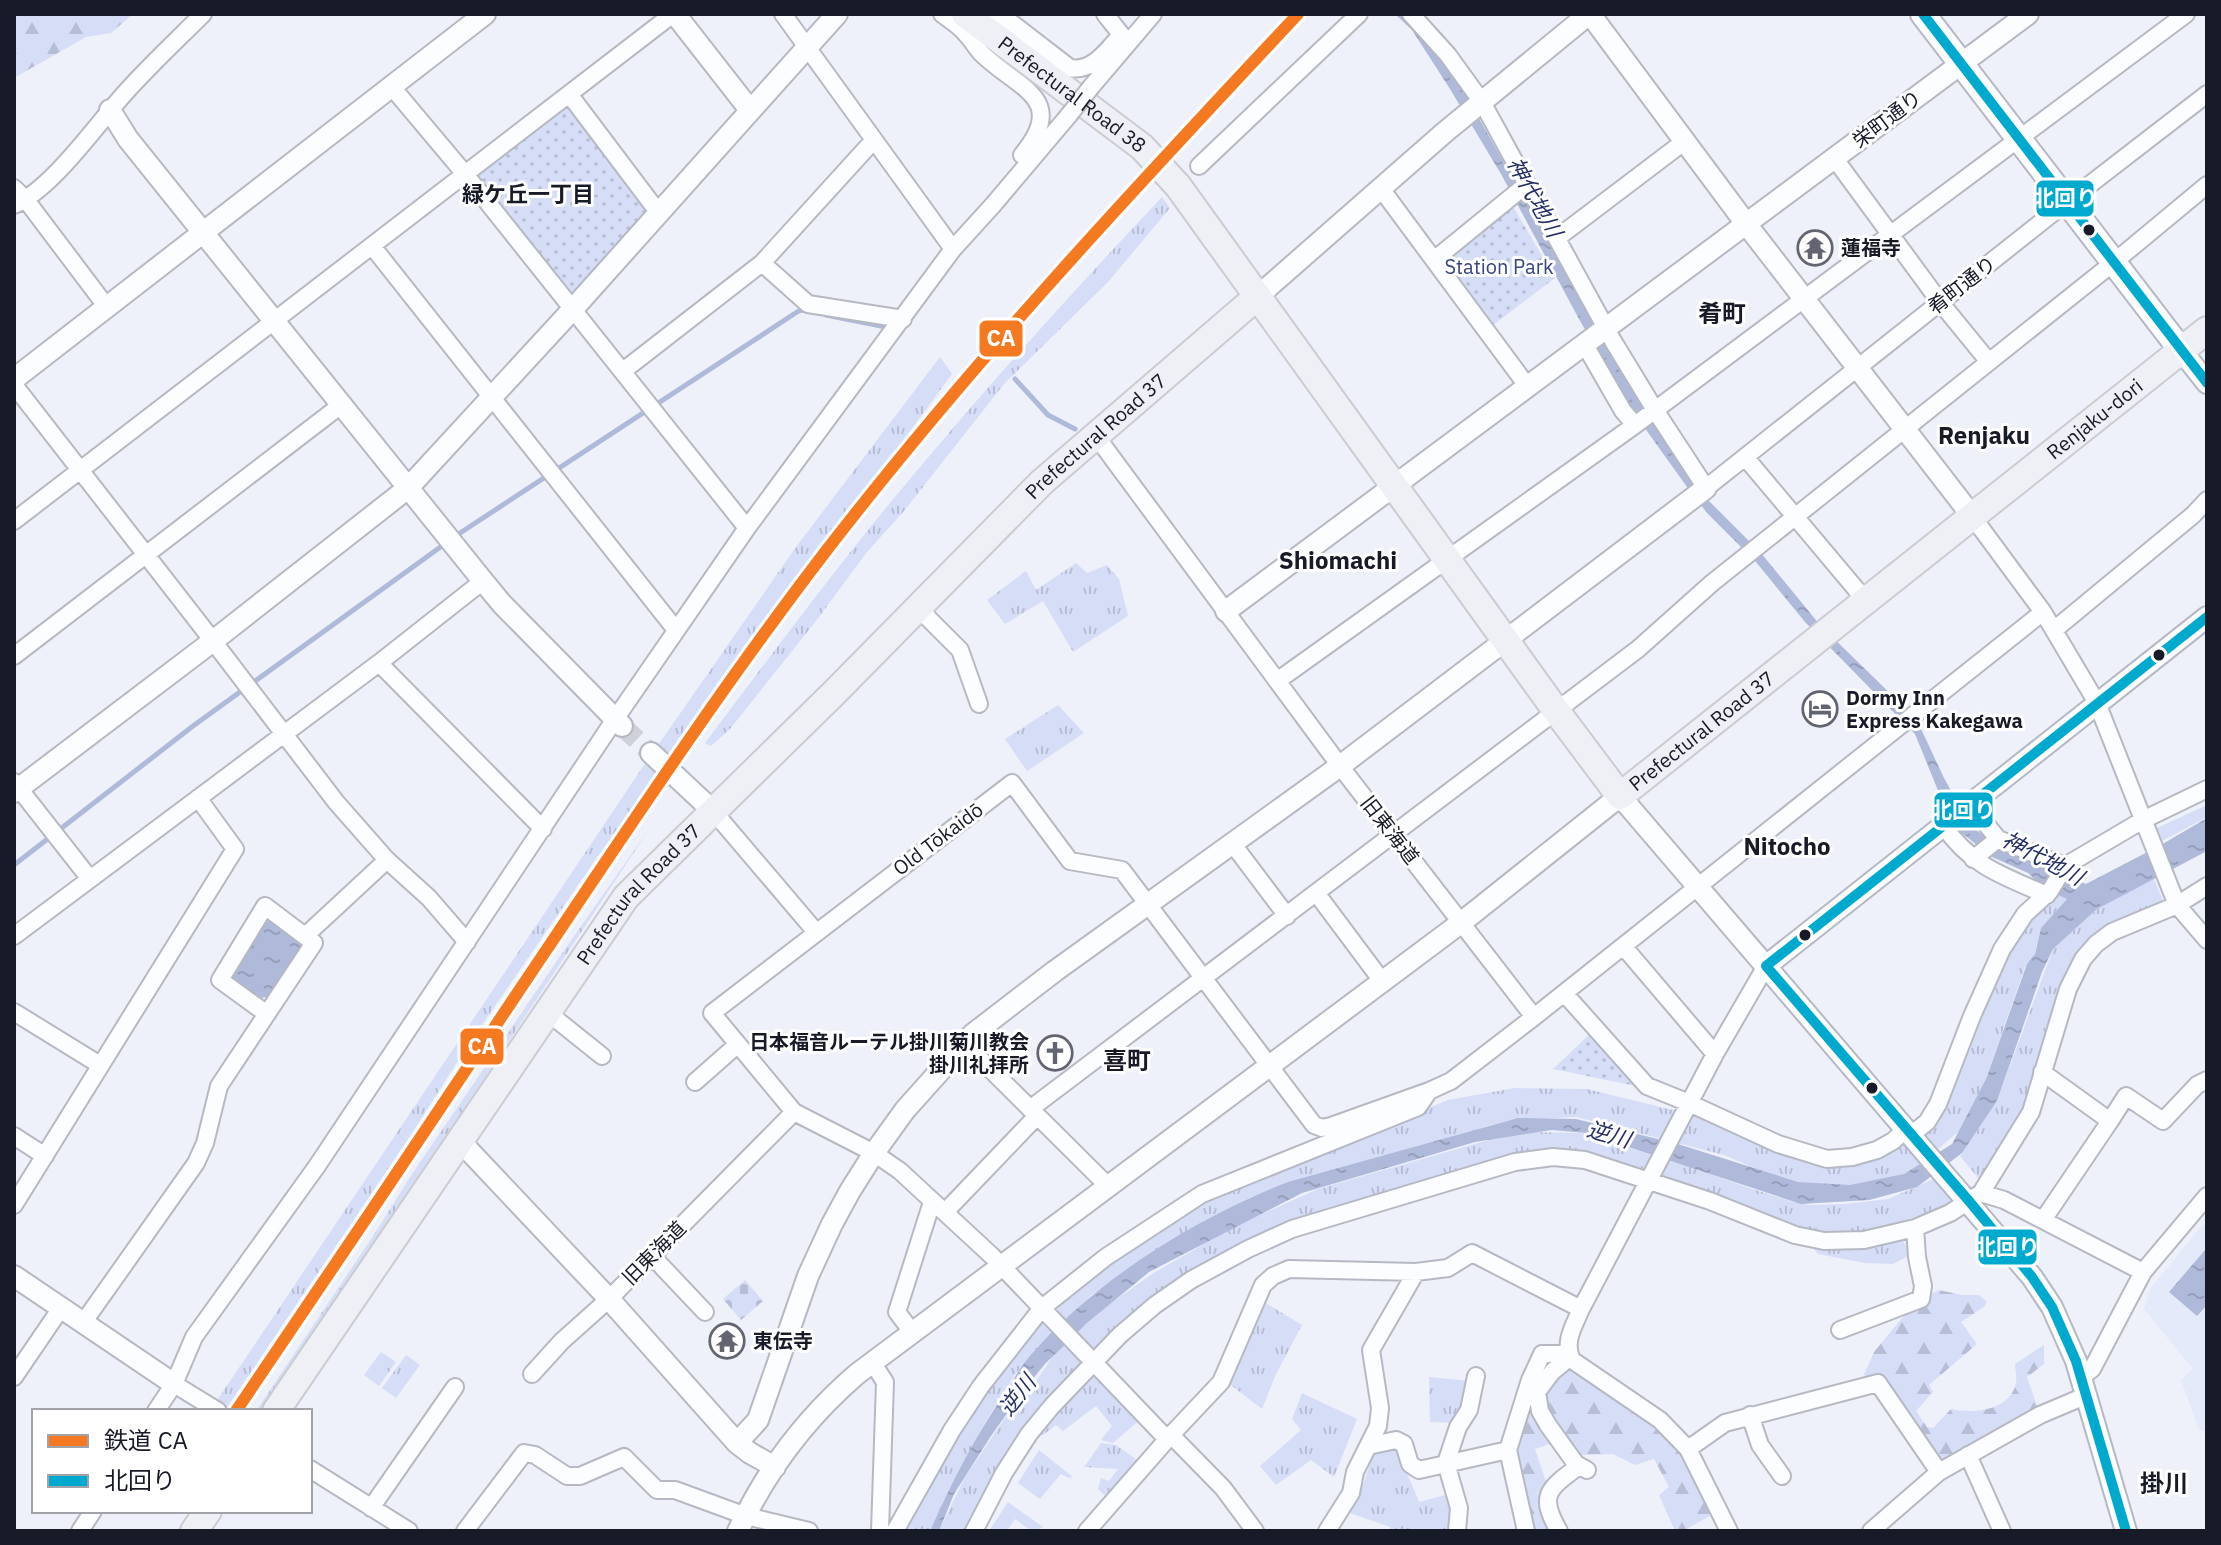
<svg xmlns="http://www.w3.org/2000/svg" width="2221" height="1545" font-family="'IBM Plex Sans','Noto Sans JP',sans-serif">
	<defs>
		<pattern id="grass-tufts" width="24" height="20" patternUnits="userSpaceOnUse" patternTransform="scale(2)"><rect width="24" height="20" fill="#d6ddf7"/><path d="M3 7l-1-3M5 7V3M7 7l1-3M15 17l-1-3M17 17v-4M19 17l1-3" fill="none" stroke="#b7bdd4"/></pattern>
		<pattern id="forest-firs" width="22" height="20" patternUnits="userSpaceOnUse" patternTransform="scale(2)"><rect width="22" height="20" fill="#d6ddf7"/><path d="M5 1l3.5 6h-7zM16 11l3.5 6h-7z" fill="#b7bdd4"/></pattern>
		<pattern id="cemetery-stones" width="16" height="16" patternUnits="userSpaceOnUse" patternTransform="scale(2)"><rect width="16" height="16" fill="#d6ddf7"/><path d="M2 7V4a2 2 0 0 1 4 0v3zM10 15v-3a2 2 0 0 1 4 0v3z" fill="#b7bdd4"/></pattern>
		<pattern id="park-dots" width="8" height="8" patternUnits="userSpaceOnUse" patternTransform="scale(2)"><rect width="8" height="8" fill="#d6ddf7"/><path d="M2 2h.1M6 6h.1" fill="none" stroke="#b7bdd4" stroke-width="1.8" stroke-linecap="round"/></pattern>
		<pattern id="water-ripples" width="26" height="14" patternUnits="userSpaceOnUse" patternTransform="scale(2)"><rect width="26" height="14" fill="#afb9da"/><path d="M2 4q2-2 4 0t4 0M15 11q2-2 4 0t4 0" fill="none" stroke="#969ebb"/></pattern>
	</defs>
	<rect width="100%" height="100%" fill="#eef1f9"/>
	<path fill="#e5eafb" d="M 2203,1224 L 2207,1227 L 2207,1431 L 2199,1430 L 2181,1380 L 2193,1369 L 2144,1309 L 2150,1289 Z"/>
	<path fill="url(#grass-tufts)" d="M 1162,197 L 1170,208 L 1108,282 L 1004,384 L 904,511 L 867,552 L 816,621 L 730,729 L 711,746 L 705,743 C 760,670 815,596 872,525 C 964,412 1062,303 1162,197 Z
		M 940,357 L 952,374 L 596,859 L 466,1048 L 411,1135 L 226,1409 L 216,1402 L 640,771 L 796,547 Z
		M 1076,563 L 1087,573 L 1107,565 L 1119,579 L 1128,616 L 1073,652 L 1043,601 L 1005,624 L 987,600 L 1026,571 L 1036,590 Z
		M 1058,705 L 1084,733 L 1027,771 L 1005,739 Z
		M 2207,805 L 2207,817 L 2162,841 L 2157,828 Z
		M 650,828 L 264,1411 L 256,1411 L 373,1236 L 412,1174 L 565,949 Z
		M 2153,877 L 2165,905 L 2095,941 L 2021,1117 L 1979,1179 L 1960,1156 L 1997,1101 L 2053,949 L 2097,909 Z
		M 2056,893 L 2068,898 L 2041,928 L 2034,956 L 2025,967 L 1984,1084 L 1959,1131 L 1922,1163 L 1904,1174 L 1863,1185 L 1812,1186 L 1768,1174 L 1724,1155 L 1576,1117 L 1511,1120 L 1491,1125 L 1251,1197 L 1167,1243 L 1090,1296 L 1015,1374 L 983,1426 L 930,1531 L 900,1531 L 938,1453 L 1053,1305 L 1136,1241 L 1199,1202 L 1448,1100 L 1515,1088 L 1587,1089 L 1673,1110 L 1716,1123 L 1765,1148 L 1791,1158 L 1814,1165 L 1838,1166 L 1862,1162 L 1905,1143 L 1929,1129 L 1997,970 L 2031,916 Z
		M 1531,1132 L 1582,1133 L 1652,1155 L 1642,1172 L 1580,1153 L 1363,1202 L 1140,1307 L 1055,1389 L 1014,1444 L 978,1505 L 967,1531 L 939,1531 L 964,1479 L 1013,1406 L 1036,1381 L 1060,1346 L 1107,1306 L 1152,1274 L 1216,1237 L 1237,1223 L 1260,1215 L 1318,1189 L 1492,1139 Z
		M 1668,1159 L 1749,1188 L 1790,1201 L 1809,1205 L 1846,1204 L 1888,1199 L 1934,1179 L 1955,1203 C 1905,1220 1859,1240 1805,1231 L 1659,1177 Z
		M 1901,1238 L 1912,1254 L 1893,1264 L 1865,1263 L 1818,1254 L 1813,1248 L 1837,1247 Z
		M 1264,1302 L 1302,1325 L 1276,1374 L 1262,1409 L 1227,1382 Z
		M 381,1352 L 396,1362 L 379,1386 L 364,1375 Z
		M 406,1355 L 420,1365 L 396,1398 L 382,1388 Z
		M 1094,1369 L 1142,1418 L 1113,1443 L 1101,1440 L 1112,1426 L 1096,1406 L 1063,1431 L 1056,1425 L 1042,1436 L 1038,1430 Z
		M 1429,1377 L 1471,1381 L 1466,1408 L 1455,1423 L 1430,1422 Z
		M 1302,1393 L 1357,1419 L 1334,1477 L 1311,1460 L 1276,1485 L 1260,1466 L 1301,1430 L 1292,1419 Z
		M 1101,1443 L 1116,1445 L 1141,1463 L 1109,1500 L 1098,1489 L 1101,1478 L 1109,1481 L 1118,1469 L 1084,1467 Z
		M 1396,1446 L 1419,1502 L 1449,1494 L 1454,1531 L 1390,1531 L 1390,1527 L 1350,1513 L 1364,1482 L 1374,1453 Z
		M 1039,1450 L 1073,1477 L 1069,1478 L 1061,1474 L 1040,1499 L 1018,1483 Z
		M 1008,1502 L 1043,1527 C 1033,1535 1024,1525 1015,1519 L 1007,1531 L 989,1531 Z"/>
	<path fill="url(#forest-firs)" d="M 14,14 L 133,14 L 111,33 L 86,37 L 14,78 Z
		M 1939,1290 L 1962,1295 L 1979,1295 L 1987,1302 L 1985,1306 L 1961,1322 L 1977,1344 L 1929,1385 L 1933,1392 L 1916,1411 L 1927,1427 L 1933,1428 L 1951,1409 C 1973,1414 2010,1411 2016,1383 C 2017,1378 2015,1369 2015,1364 L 2044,1345 L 2044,1364 L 2027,1377 L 2040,1415 L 1939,1472 L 1879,1381 L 1864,1375 L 1874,1352 L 1915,1302 Z
		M 1559,1361 L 1574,1366 L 1631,1407 L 1685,1456 L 1713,1514 L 1683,1531 L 1675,1531 L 1659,1495 L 1669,1487 L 1654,1459 L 1635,1465 L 1613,1454 L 1581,1455 L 1576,1464 L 1555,1442 L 1535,1449 L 1547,1485 L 1547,1510 L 1567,1531 L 1526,1531 L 1511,1451 L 1543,1366 Z"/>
	<path fill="url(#cemetery-stones)" d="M 745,1280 L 763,1301 L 741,1320 L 723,1299 Z"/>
	<path fill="url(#park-dots)" d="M 564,106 L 573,110 L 646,205 L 646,213 L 575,292 L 567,291 L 479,177 L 480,171 Z
		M 1511,203 L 1555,278 L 1492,326 L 1446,265 L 1446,258 Z
		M 1591,1033 L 1636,1086 L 1553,1069 Z"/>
	<path fill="url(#water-ripples)" d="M 1395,14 L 1407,14 L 1420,28 L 1459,83 L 1631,388 L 1708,500 L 1761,553 L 1820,625 L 1902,705 L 1922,731 L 1944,778 L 1970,825 L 1998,847 L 2086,884 L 2161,845 L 2207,818 L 2207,851 L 2097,909 L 2053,949 L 2042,972 L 1997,1101 L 1962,1153 L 1917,1187 L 1869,1200 L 1801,1204 L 1586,1133 L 1552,1130 L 1475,1142 L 1302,1193 L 1149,1272 L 1087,1323 L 1045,1364 L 1023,1391 L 991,1436 L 954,1494 L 939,1531 L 930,1531 C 952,1482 974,1438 1005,1393 C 1012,1381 1020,1368 1029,1357 C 1095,1280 1194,1219 1288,1182 L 1518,1118 L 1576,1119 L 1678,1144 L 1798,1182 L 1850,1185 L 1904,1174 L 1952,1144 L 1986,1079 L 2027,964 L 2035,954 L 2041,928 L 2067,899 L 2044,888 L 2028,873 L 1990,856 L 1961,832 L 1937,788 L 1915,734 L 1805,622 L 1756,562 L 1707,513 L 1687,487 L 1629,406 L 1579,319 L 1501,174 L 1450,89 L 1412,30 Z
		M 271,920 L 301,939 L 301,948 L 268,997 L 260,998 L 236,983 L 231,976 L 263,923 Z
		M 2205,1250 L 2207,1251 L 2207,1305 L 2197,1316 L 2169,1292 Z"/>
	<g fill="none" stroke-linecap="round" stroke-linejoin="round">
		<path stroke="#afb9da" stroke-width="5" d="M 826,315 L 891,328
			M 1015,379 L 1048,415 L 1075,429
			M 454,537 L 797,312 L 801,310 L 808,311
			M 14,865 L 193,726 L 446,543"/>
		<path stroke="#ced1da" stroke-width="20" stroke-dasharray="20 10" stroke-linecap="butt" d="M 622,726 L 651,753"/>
		<defs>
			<path id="minor" d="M 783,14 L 953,249
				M 942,14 C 950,20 960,26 966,34 C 972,40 976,48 982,54 C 1018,89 1069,98 1022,155
				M 995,14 L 1005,18 L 1070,68 C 1093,72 1107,50 1121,35
				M 1105,14 L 1127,42
				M 1411,14 L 1448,55 L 1482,102 L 1613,341 L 1655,410 L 1706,488 L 2049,216 L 2207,94
				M 391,86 L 465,174 L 747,528
				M 1091,87 L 1153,14
				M 569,94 L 658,212
				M 1835,159 L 1940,302 L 1989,362
				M 1199,166 L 1359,14
				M 14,188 L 26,200 L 106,306
				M 1382,190 L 1528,387
				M 14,205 C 52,189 97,124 125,93 C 150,65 177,40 203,14
				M 1557,238 L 1685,141
				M 372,246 L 676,630
				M 1434,260 L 1526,185
				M 762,263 L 808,304 L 903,319
				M 1585,345 L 1623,411 L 1635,425
				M 623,371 L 762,263 L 873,141
				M 14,385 L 213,641 L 336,802 L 387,860 L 429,898 L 467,942
				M 1096,436 L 1340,766 L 1534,1017
				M 1745,457 L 1866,601
				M 1972,516 L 2043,612 L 2097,703 L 2177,905 L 2207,940
				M 14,521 L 673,14
				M 918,608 L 960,650 L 979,704
				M 2054,630 L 2193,515 L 2207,500
				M 14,656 L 341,405
				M 379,663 L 543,829
				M 1277,681 L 1635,425 L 2186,14
				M 14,782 L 90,879
				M 1970,804 L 1998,839 L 2065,866 L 2143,820 L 2207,789
				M 714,812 L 816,932
				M 1943,825 C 1971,866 2003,876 2047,895
				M 1232,843 L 1287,916
				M 1973,859 L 1998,839
				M 1317,894 L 1382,981
				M 14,936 L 379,663 L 483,581
				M 305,936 L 387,860
				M 1623,946 L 1715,1054
				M 1564,993 L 1647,1086 L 1689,1103 L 1778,1144 L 1827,1159 L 1852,1157 L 1877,1150 L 1893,1141 L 1906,1129
				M 14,1012 L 100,1065
				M 547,1012 L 602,1056
				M 964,1043 L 1108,1186
				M 2042,1072 L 2110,1121 L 2126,1096 L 2163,1121 L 2197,1085 L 2207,1080
				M 695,1082 L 738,1044
				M 1030,1109 L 1638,649 L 1712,583 L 2113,263 L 2207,185
				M 1911,1135 L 1927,1122 L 1938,1104 L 1972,1016 L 2002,949 L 2025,914 L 2050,891 L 2065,866
				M 14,1136 L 45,1156
				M 1981,1193 L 2031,1112 L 2068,989 L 2083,959 L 2096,944 L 2112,932 L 2177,905 L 2207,886
				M 14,1205 L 235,849 L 198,798
				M 945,1212 L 1037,1116
				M 2043,1220 L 2110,1121
				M 652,1256 L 705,1312
				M 83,1323 L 196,1163 L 205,1143 L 219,1086 L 314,943 L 265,906 L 220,980 L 267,1014
				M 1840,1330 L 1921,1299 L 1923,1286 L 1917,1257 L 1915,1228
				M 912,1332 L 897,1312 L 932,1202
				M 1570,1357 L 1552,1372 L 1537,1392 L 1540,1411 L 1548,1425 L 1576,1464 L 1587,1470
				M 872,1362 L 885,1382 L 880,1531
				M 532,1374 L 562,1341 L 609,1299 L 794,1112
				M 14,1377 L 61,1308
				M 2080,1378 L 2092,1369 L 2143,1272 L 2207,1196
				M 174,1384 L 218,1411
				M 156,1411 L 174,1384 L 194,1337 L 317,1166 L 609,728 L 747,528 L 953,249 L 993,205 L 1069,115
				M 1750,1415 L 1760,1445 L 1782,1476
				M 1171,1435 L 1223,1488 L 1255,1531
				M 1167,1439 L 992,1256 L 900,1171 L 874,1153 L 794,1112 L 712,1013 L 1012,783 L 1070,861 L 1122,870 L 1314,1125 L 1322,1128 L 1331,1126 L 1429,1091 L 1451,1081 L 1534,1017 L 2043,612
				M 1368,1446 L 1396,1440 L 1404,1444 L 1410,1464 L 1419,1470 L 1508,1450
				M 1688,1449 L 1725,1423 L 1878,1383 L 1939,1472
				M 1968,1455 L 2002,1531
				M 310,1469 L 409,1531
				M 371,1508 L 455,1387
				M 80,1531 L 93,1511
				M 465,1531 L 524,1453 L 535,1455 L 567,1476 L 580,1476 L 624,1457 L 657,1490 L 675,1490 L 746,1516 L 809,1531
				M 895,1531 L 952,1430 L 981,1386 L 1042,1308 L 1106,1257 L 1202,1194 L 1418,1107 L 1429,1091
				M 974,1531 L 1004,1473 L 1029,1434 L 1052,1406 L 1120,1335 L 1155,1305 L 1191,1280 L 1248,1249 L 1292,1229 L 1515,1162 L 1553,1157 L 1585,1160 L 1710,1201 L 1795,1235 L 1824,1241 L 1864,1240 L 1915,1228 L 1950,1213 L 1981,1193 L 2004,1200 L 2143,1272
				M 1087,1531 L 1171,1435 L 1221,1382 L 1263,1285 L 1273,1276 L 1289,1269 L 1416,1272 L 1448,1268 L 1472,1253 L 1581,1309
				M 1327,1531 L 1351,1493 L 1355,1472 L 1378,1426 L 1380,1408 L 1371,1350 L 1416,1272
				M 1457,1531 L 1459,1508 L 1446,1463 L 1458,1427 L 1469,1410 L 1476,1376
				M 1526,1531 L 1508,1450 L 1530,1380 L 1542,1354 L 1569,1354
				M 1559,1531 C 1538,1495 1548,1489 1579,1466
				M 1729,1531 L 1688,1449 L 1660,1420 L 1572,1360 C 1563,1342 1574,1326 1581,1309 L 1715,1054 L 1766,966
				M 1871,1531 L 1939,1472 L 2040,1415 L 2085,1396"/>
			<path id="tertiary" d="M 675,14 L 750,110
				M 1590,14 L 1747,225 L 1972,516
				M 110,110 L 128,139 L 483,581 L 502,604 L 622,726
				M 1258,296 L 1445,132 L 1589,14
				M 2181,350 L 2207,383
				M 14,379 L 485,14
				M 1226,611 L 2028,14
				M 651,753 L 714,812
				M 14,792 L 213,641 L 408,488 L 573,309 L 837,14
				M 1766,966 L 2207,617
				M 459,1140 L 609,1299 L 737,1443 L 750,1453 L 775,1467
				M 14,1276 L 174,1384
				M 737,1443 L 758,1420 L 808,1276 L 832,1224 L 850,1191 L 874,1153 L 905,1110 L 973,1034 L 1055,971 L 1340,766 L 1706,488
				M 738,1531 C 766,1471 807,1417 857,1374 L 1462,922 L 1620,796 L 2032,1277 L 2052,1307 L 2076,1361 L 2126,1531"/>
			<path id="secondary" d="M 1923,14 L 2181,350"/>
			<g id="primary">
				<path id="s1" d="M 965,14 L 1142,147 L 1178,186 L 1557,712 L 1620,796 L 2207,330"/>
				<path id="s2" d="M 276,1411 L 626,897 L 834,693 L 1042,482 L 1258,296"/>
				<path d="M 194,1531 L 208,1511"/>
			</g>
		</defs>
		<use href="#minor" stroke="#b6b9c3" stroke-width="20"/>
		<use href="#tertiary" stroke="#b6b9c3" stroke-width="24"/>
		<use href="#secondary" stroke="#b6b9c3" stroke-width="28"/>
		<use href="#primary" stroke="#caccd1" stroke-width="30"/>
		<use href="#minor" stroke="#fcfdfe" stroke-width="16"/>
		<use href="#tertiary" stroke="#fcfdfe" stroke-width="20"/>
		<use href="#secondary" stroke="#fcfdfe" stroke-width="24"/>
		<use href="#primary" stroke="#eff0f6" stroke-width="26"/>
		<defs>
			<path id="minor-bridge" d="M 1069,115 L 1091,87"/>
		</defs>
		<use href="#minor-bridge" stroke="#b6b9c3" stroke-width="20" stroke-linecap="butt"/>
		<use href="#minor-bridge" stroke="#fcfdfe" stroke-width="16"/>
		<defs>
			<path id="bus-1" d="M 1923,14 L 2207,383
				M 2126,1531 L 2076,1361 L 2052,1307 L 2032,1277 L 1969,1201 L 1766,966 L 2207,617"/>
		</defs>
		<use href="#bus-1" stroke="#fff" stroke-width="16"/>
		<use href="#bus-1" stroke="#00a9ce" stroke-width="10"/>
		<defs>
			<path id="rail-1" d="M 236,1411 C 340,1257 444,1104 547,949 C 637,815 727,680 826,551 C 972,362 1135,188 1298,14"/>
		</defs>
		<use href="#rail-1" stroke="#fff" stroke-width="18"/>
		<use href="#rail-1" stroke="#f47921" stroke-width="12"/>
	</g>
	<defs>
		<symbol id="temple-ring" viewBox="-11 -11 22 22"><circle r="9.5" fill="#fff" stroke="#626570" stroke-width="1.5"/><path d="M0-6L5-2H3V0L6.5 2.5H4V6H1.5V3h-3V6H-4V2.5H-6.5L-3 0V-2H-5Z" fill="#626570"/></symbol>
		<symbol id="hotel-ring" viewBox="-11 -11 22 22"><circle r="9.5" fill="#fff" stroke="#626570" stroke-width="1.5"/><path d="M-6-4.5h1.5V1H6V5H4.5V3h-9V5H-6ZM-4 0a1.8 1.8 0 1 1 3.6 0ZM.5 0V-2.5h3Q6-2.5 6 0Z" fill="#626570"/></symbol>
		<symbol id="church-ring" viewBox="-11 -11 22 22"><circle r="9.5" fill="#fff" stroke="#626570" stroke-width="1.5"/><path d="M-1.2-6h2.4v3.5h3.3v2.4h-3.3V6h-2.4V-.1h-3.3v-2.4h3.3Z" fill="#626570"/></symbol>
	</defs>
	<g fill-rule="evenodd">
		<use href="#temple-ring" x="1795" y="228" width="40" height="40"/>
		<use href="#hotel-ring" x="1800" y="689" width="40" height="40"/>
		<use href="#church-ring" x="1035" y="1033" width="40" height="40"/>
		<use href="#temple-ring" x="707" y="1321" width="40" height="40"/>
	</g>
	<g fill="#171a27" stroke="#fff" stroke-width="3">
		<circle cx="2089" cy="230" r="7"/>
		<circle cx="2159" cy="655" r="7"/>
		<circle cx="1805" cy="935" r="7"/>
		<circle cx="1872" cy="1088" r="7"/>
	</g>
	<g text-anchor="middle" stroke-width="6" stroke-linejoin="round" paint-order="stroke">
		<g font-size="20" fill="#171a27" stroke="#fff">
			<text dy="7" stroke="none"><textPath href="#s1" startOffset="134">Prefectural Road 38</textPath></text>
			<text transform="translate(1887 119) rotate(-37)" y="7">栄町通り</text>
			<text transform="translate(1962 285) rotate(-38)" y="7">肴町通り</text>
			<text dy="7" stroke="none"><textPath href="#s1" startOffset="1634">Renjaku-dori</textPath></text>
			<text dy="7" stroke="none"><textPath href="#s2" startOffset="1280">Prefectural Road 37</textPath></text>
			<text dy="7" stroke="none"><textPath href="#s1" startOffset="1132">Prefectural Road 37</textPath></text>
			<text transform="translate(1390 830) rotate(52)" y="7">旧東海道</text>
			<text transform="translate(938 839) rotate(-37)" y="7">Old Tōkaidō</text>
			<text dy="7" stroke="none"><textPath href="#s2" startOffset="632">Prefectural Road 37</textPath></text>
			<text transform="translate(654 1253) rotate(-45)" y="7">旧東海道</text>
		</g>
		<g font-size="20" font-weight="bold" fill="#171a27" stroke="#fff" text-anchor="start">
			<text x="1841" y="255">蓮福寺</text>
			<text x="1846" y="705">Dormy Inn<tspan x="1846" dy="23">Express Kakegawa</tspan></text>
			<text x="1029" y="1049" text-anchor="end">日本福音ルーテル掛川菊川教会<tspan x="1029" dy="23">掛川礼拝所</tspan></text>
			<text x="753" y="1348">東伝寺</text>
		</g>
		<g font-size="20" fill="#39457f" stroke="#fff">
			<text x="1499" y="274">Station Park</text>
		</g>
		<g font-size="22" font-weight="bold" fill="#171a27" stroke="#fff">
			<text x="528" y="202">緑ケ丘一丁目</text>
		</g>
		<g font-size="22" font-style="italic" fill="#252f66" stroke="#fff">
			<text transform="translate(1535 197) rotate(61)" y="8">神代地川</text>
			<text transform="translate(2043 858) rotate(28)" y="8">神代地川</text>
			<text transform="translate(1609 1134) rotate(16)" y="8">逆川</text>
			<text transform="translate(1017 1395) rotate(-52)" y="8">逆川</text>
		</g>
		<g font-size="24" font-weight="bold" fill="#171a27" stroke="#fff">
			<text x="1722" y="322">肴町</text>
			<text x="1984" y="444">Renjaku</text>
			<text x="1338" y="569">Shiomachi</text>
			<text x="1787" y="855">Nitocho</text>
			<text x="1127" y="1069">喜町</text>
			<text x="2164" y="1492">掛川</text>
		</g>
	</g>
	<g stroke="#fff" stroke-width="3">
		<rect x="2035" y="179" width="60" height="39" rx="8" fill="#00a9ce"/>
		<rect x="978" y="319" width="46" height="39" rx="8" fill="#f47921"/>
		<rect x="1933" y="791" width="61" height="38" rx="8" fill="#00a9ce"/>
		<rect x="459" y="1027" width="46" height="39" rx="8" fill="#f47921"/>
		<rect x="1977" y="1228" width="61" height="38" rx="8" fill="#00a9ce"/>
	</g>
	<g font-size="22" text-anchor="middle" font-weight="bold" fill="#fff">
		<text x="2065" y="206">北回り</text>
		<text x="1001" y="346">CA</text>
		<text x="1963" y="818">北回り</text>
		<text x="482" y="1054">CA</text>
		<text x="2007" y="1255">北回り</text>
	</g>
	<rect width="2221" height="1545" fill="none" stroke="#171a27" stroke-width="32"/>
	<rect x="32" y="1409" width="280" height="104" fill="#ffffff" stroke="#a2a3a9" stroke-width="2"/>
	<rect x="48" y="1435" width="40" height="12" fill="#f47921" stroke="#a2a3a9" stroke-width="2"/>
	<text x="104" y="1449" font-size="24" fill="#171a27">鉄道 CA</text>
	<rect x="48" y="1475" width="40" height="12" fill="#00a9ce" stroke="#a2a3a9" stroke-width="2"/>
	<text x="104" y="1489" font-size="24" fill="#171a27">北回り</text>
</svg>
